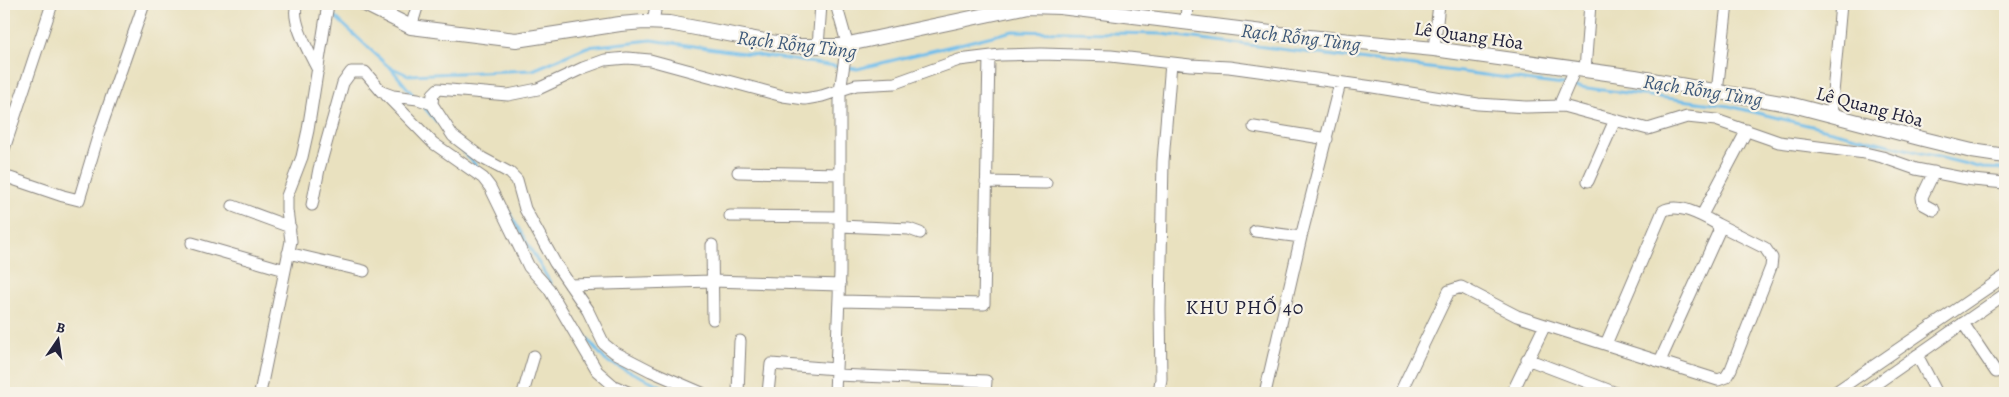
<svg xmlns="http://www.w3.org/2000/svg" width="2009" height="397" font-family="Alegreya,serif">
	<rect width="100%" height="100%" fill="#f7f3e8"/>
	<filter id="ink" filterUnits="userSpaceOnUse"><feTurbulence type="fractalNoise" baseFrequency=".02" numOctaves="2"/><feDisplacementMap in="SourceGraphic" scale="10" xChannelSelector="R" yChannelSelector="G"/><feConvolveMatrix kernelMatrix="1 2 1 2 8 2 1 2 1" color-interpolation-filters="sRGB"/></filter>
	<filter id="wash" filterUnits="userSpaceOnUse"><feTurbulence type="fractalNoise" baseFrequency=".0096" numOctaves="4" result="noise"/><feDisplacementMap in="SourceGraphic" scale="20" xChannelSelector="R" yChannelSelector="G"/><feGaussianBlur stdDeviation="1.12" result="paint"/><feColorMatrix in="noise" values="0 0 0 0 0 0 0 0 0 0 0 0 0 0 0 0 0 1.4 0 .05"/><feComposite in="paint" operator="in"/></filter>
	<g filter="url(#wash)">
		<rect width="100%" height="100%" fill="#e9e1bf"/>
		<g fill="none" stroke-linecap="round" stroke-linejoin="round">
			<path stroke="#71beeb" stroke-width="3" d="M 330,12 L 388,66 L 408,75 L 533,70 L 587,47 L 651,40 L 857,69 L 1013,31 L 1162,34 L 1729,106 L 1983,168 L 2005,169
				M 390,67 L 413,95
				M 422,105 L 438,123
				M 459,146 L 478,168
				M 496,190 L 551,284
				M 579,329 L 606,361 L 677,393
				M 1853,393 L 1863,387"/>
		</g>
	</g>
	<g filter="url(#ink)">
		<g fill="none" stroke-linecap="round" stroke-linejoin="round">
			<defs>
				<path id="minor" d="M 297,4 C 290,20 310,54 318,70
					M 1186,22 L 1187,4
					M 653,23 L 656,4
					M 411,27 L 418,4
					M 818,47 L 821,4
					M 1434,49 L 1439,4
					M 1585,70 L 1590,4
					M 1717,92 L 1727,4
					M 386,95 L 433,143 L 483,178 L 490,187 L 529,267 L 549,289 L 597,371 L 614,386 L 630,393
					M 432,104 L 433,94 L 438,89 L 508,95 L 538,89 L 583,68 L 605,60 L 627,58 L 650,60 L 783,96 L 805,99 L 822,96 L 856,85 L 895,83 L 959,60 L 1000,55 L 1041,54 L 1111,56 L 1190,65 L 1229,67 L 1373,87 L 1478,104 L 1526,107 L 1563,106 L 1648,129 L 1687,117 L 1716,120 L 1779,142 L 1865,153 L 1882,157 L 1916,169 L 1973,180 L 2005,183
					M 1559,106 L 1575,69
					M 1831,115 L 1841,4
					M 1254,127 L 1327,139
					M 4,149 L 52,4
					M 738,172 L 840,174
					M 4,176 L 63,196 L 79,200 L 100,130 L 144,4
					M 1588,181 L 1615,120
					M 986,182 L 1046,183
					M 312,205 L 319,169 L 343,83 L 351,72 L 365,72 L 382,92 L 393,96 L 418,99 L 432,104 L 453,136 L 482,158 L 510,173 L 517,180 L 525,209 L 555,263 L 588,311 L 604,344 L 614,352 L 651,371 L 702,393
					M 233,206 L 290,227
					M 1934,210 L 1923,204 L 1922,197 L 1934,172
					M 1702,215 L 1747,130
					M 730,216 L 840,217
					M 840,226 L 909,229 L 920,233
					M 1255,231 L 1301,237 L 1340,83
					M 192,243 L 285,270
					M 712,245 L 713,319
					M 288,253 L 364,271
					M 570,285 L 712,281 L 840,285
					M 839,301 L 984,304 L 989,57
					M 1963,323 L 1996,372
					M 1606,344 L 1663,211 C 1678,202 1703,216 1717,224 L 1719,231 L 1660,361
					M 1917,355 L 1937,393
					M 1527,359 L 1616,393
					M 836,375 L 986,381 L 985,393
					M 260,393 L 291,241 L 287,210 L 287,196 L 302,157 L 308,130 L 328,4
					M 523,393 L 534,356
					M 738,393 L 740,341
					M 768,393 L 771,364 L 836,369
					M 835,393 L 840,273 L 840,91 L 847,43 L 836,4
					M 1159,393 L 1161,379 L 1160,309 L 1163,161 L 1171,63
					M 1265,393 L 1301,237
					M 1400,393 L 1449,291 L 1461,287 L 1517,316 L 1545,325
					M 1512,393 L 1545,325 L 1718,380 L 1726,377 L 1731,369 L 1771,267 L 1772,258 L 1765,248 L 1717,224
					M 1834,393 L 2005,276
					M 1863,393 L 2005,294"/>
				<path id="tertiary" d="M 365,4 L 411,27 L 516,40 L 620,24 L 644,22 L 669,23 L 792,46 L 839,46 L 1028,6 L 1060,7 L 1288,35 L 1434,49 L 1635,77 L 1793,105 L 1923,139 L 1972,151 L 2005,156"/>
			</defs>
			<use href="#minor" stroke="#86827d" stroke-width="13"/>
			<use href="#tertiary" stroke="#86827d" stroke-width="16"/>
			<use href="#minor" stroke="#fff" stroke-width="11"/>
			<use href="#tertiary" stroke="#fff" stroke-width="14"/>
		</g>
	</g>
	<g text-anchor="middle" stroke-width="4.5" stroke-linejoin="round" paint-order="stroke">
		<g font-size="19" fill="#22223b" stroke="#f7f3e8">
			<text transform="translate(1469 35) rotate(8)" y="7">Lê Quang Hòa</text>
			<text transform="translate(1870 106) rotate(15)" y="7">Lê Quang Hòa</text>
		</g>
		<g font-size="20" font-style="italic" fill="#3e5979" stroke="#f7f3e8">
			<text transform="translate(1301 37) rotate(7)" y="7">Rạch Rỗng Tùng</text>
			<text transform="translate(797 44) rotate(7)" y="7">Rạch Rỗng Tùng</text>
			<text transform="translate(1703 90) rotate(9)" y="7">Rạch Rỗng Tùng</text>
		</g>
		<g font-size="20" letter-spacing="1" fill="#22223b" stroke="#f7f3e8">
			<text x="1245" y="314">KHU PHỐ 40</text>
		</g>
	</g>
	<rect width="2009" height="397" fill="none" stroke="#f7f3e8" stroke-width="20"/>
	<g transform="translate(58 340) rotate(13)" stroke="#f7f3e8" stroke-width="4" paint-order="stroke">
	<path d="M0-4L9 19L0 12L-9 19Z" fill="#22223b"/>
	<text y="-8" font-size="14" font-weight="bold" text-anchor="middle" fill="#22223b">B</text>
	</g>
</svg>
